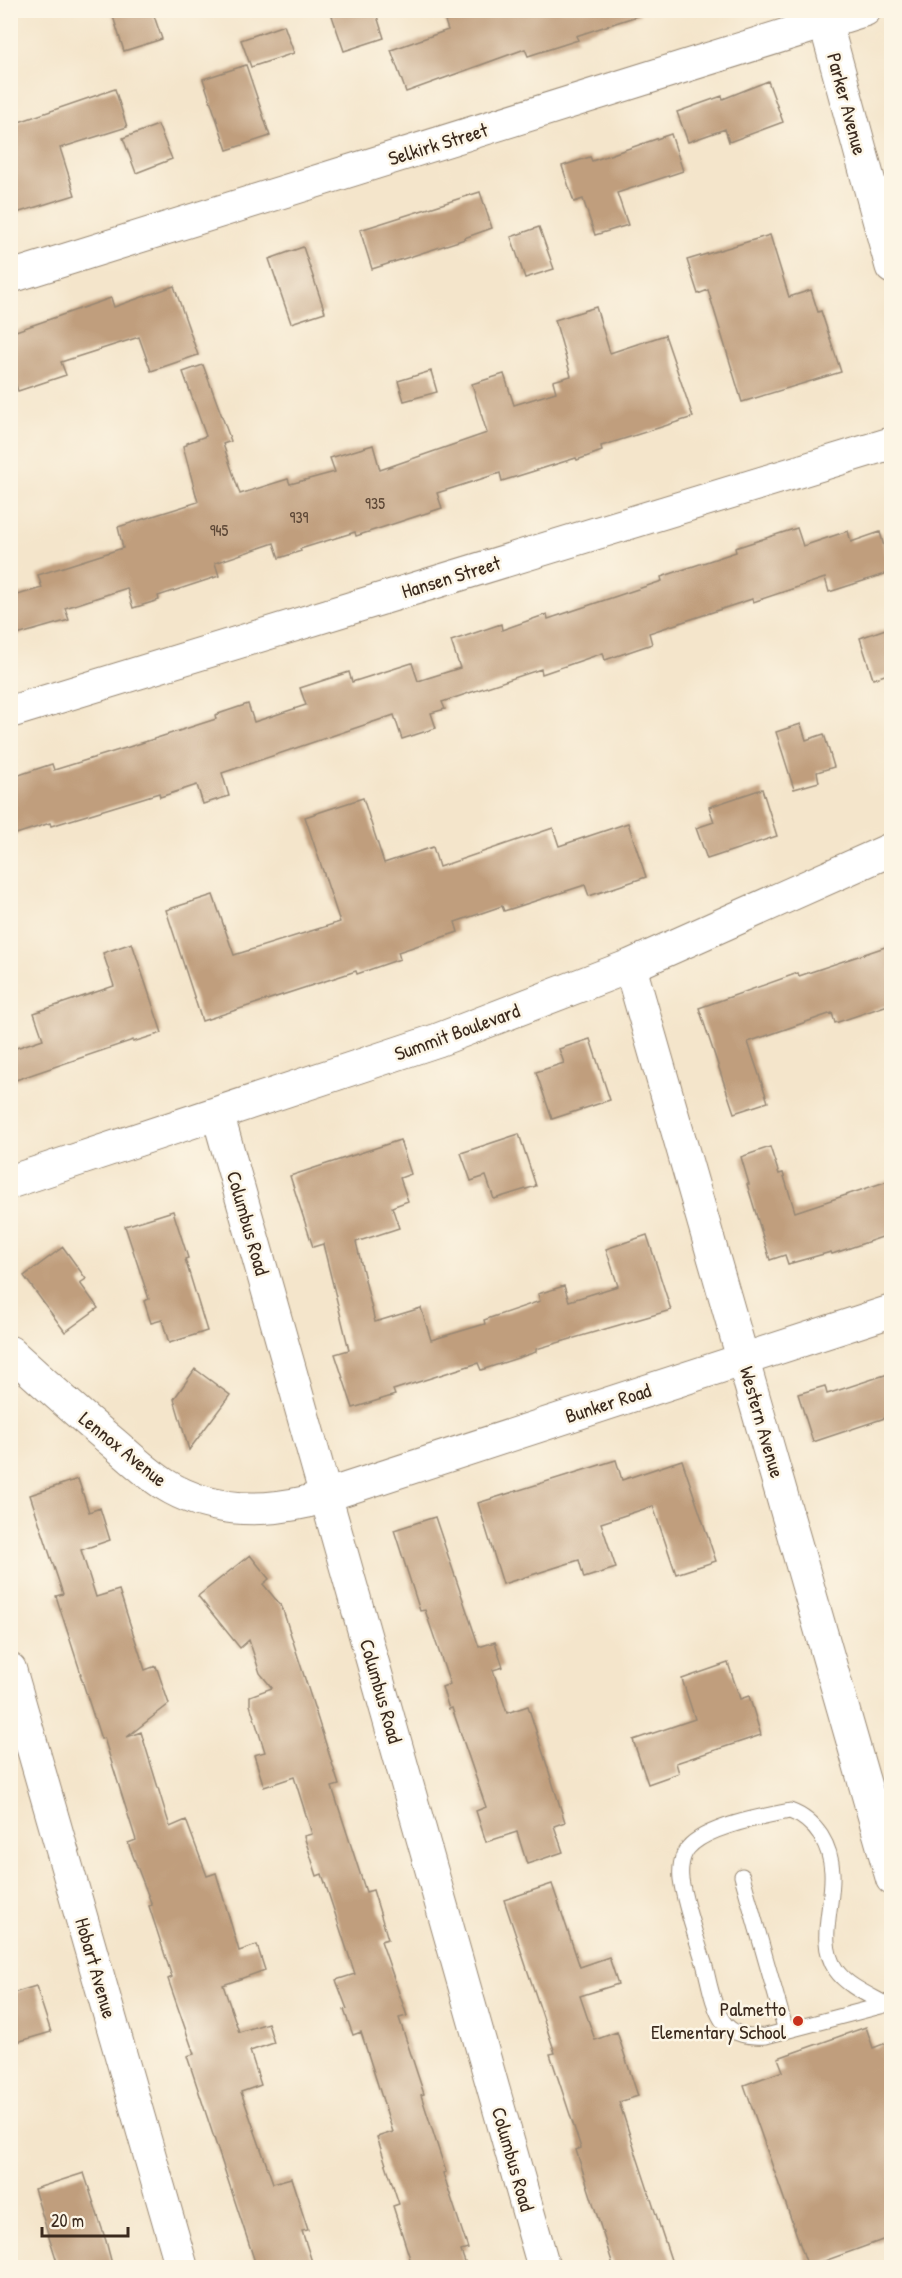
<svg xmlns="http://www.w3.org/2000/svg" width="902" height="2278" font-family="'Patrick Hand',sans-serif">
	<rect width="100%" height="100%" fill="#fcf5e5"/>
	<filter id="ink" filterUnits="userSpaceOnUse"><feTurbulence type="fractalNoise" baseFrequency=".0167" numOctaves="2"/><feDisplacementMap in="SourceGraphic" scale="12" xChannelSelector="R" yChannelSelector="G"/><feConvolveMatrix kernelMatrix="1 2 1 2 8 2 1 2 1" color-interpolation-filters="sRGB"/></filter>
	<filter id="wash" filterUnits="userSpaceOnUse"><feTurbulence type="fractalNoise" baseFrequency=".008" numOctaves="4" result="noise"/><feDisplacementMap in="SourceGraphic" scale="24" xChannelSelector="R" yChannelSelector="G"/><feGaussianBlur stdDeviation="1.35" result="paint"/><feColorMatrix in="noise" values="0 0 0 0 0 0 0 0 0 0 0 0 0 0 0 0 0 1.4 0 .05"/><feComposite in="paint" operator="in"/></filter>
	<g filter="url(#wash)">
		<rect width="100%" height="100%" fill="#f4e5cb"/>
		<g id="blocks">
			<path fill="#c09e7d" d="M 111,10 L 152,10 L 162,39 L 124,51 Z
				M 330,10 L 375,10 L 384,38 L 344,51 Z
				M 466,10 L 639,10 L 640,15 L 576,36 L 578,40 L 528,56 L 525,49 L 406,92 L 391,50 L 448,30 L 444,18 Z
				M 284,25 L 294,53 L 251,67 L 241,40 Z
				M 246,65 L 270,136 L 227,150 L 203,79 Z
				M 768,81 L 783,122 L 729,142 L 725,129 L 688,142 L 677,112 L 722,96 L 723,99 Z
				M 115,89 L 127,127 L 60,148 L 75,195 L 10,215 L 10,125 Z
				M 158,125 L 172,159 L 136,173 L 123,138 Z
				M 671,134 L 683,171 L 617,193 L 628,225 L 595,235 L 583,199 L 574,202 L 562,166 L 590,157 L 592,161 Z
				M 480,192 L 492,228 L 464,238 L 465,239 L 372,269 L 360,230 Z
				M 539,227 L 554,269 L 525,278 L 511,237 Z
				M 770,235 L 789,297 L 811,290 L 818,312 L 821,311 L 841,372 L 742,402 L 708,290 L 698,294 L 687,260 Z
				M 303,247 L 325,312 L 291,323 L 269,259 Z
				M 174,286 L 198,355 L 151,371 L 139,337 L 61,362 L 66,375 L 18,391 L 15,382 L 10,384 L 10,333 L 111,298 L 114,307 Z
				M 596,307 L 610,353 L 665,335 L 693,417 L 601,446 L 602,451 L 577,460 L 576,458 L 502,481 L 500,473 L 437,493 L 442,508 L 356,536 L 355,532 L 300,549 L 301,551 L 279,558 L 274,543 L 215,563 L 219,576 L 158,596 L 159,600 L 133,608 L 127,588 L 65,608 L 69,620 L 10,637 L 10,597 L 42,588 L 38,575 L 123,548 L 118,527 L 198,502 L 183,446 L 187,445 L 187,443 L 206,436 L 183,372 L 203,365 L 231,441 L 223,444 L 240,494 L 288,479 L 290,484 L 335,472 L 330,458 L 373,445 L 380,470 L 487,433 L 472,384 L 504,374 L 514,405 L 556,392 L 553,381 L 571,376 L 555,320 Z
				M 431,371 L 437,392 L 404,401 L 398,381 Z
				M 797,528 L 803,546 L 848,531 L 851,542 L 880,532 L 891,572 L 829,592 L 825,578 L 753,602 L 752,599 L 649,633 L 652,644 L 605,660 L 603,653 L 542,674 L 541,669 L 442,702 L 445,709 L 431,713 L 436,728 L 402,739 L 394,715 L 222,773 L 229,796 L 203,804 L 197,785 L 160,797 L 159,793 L 51,826 L 50,823 L 10,836 L 10,778 L 52,764 L 54,770 L 129,747 L 216,719 L 215,715 L 248,704 L 254,722 L 306,705 L 300,688 L 349,672 L 352,682 L 412,663 L 418,681 L 460,668 L 451,641 L 501,624 L 502,630 L 547,614 L 548,619 L 662,581 L 661,577 L 736,552 L 735,548 Z
				M 891,627 L 891,673 L 873,679 L 860,638 Z
				M 801,724 L 806,740 L 824,734 L 834,767 L 817,772 L 819,782 L 794,789 L 776,732 Z
				M 762,789 L 777,836 L 707,859 L 696,828 L 714,822 L 709,807 Z
				M 363,798 L 384,863 L 433,847 L 439,867 L 553,828 L 559,846 L 628,823 L 646,877 L 589,896 L 585,885 L 504,911 L 502,906 L 455,922 L 458,932 L 398,952 L 400,959 L 357,974 L 356,971 L 202,1021 L 166,910 L 213,895 L 234,955 L 340,922 L 305,817 Z
				M 132,943 L 162,1033 L 133,1042 L 133,1040 L 10,1082 L 10,1050 L 43,1039 L 34,1013 L 114,986 L 103,953 Z
				M 891,945 L 891,1004 L 835,1023 L 832,1013 L 748,1042 L 768,1102 L 734,1113 L 699,1008 L 798,973 L 799,976 Z
				M 590,1039 L 610,1100 L 552,1119 L 536,1072 L 564,1063 L 559,1049 Z
				M 519,1134 L 536,1186 L 494,1199 L 486,1176 L 471,1181 L 461,1153 Z
				M 400,1140 L 411,1174 L 400,1178 L 408,1201 L 392,1207 L 399,1228 L 356,1242 L 375,1322 L 421,1308 L 431,1340 L 485,1324 L 484,1320 L 540,1301 L 538,1294 L 564,1286 L 569,1301 L 618,1286 L 606,1249 L 647,1235 L 671,1310 L 536,1349 L 536,1352 L 481,1370 L 478,1363 L 393,1390 L 395,1395 L 353,1408 L 335,1354 L 349,1350 L 323,1244 L 313,1247 L 290,1176 Z
				M 770,1147 L 779,1174 L 783,1173 L 795,1212 L 891,1180 L 891,1234 L 832,1254 L 831,1252 L 788,1264 L 785,1255 L 770,1260 L 747,1184 L 749,1184 L 741,1157 Z
				M 173,1211 L 188,1258 L 185,1259 L 207,1331 L 169,1343 L 162,1320 L 151,1323 L 144,1301 L 149,1299 L 125,1226 Z
				M 63,1247 L 86,1279 L 80,1283 L 98,1308 L 65,1332 L 24,1276 Z
				M 195,1369 L 230,1395 L 189,1450 L 174,1399 Z
				M 891,1373 L 891,1416 L 813,1442 L 798,1394 L 825,1386 L 827,1394 Z
				M 616,1460 L 622,1480 L 682,1460 L 716,1561 L 676,1574 L 653,1506 L 601,1523 L 616,1568 L 584,1578 L 579,1560 L 503,1584 L 478,1503 Z
				M 78,1479 L 89,1512 L 100,1508 L 110,1540 L 81,1550 L 96,1597 L 119,1590 L 145,1670 L 156,1666 L 169,1704 L 127,1737 L 141,1732 L 170,1827 L 186,1820 L 207,1876 L 216,1873 L 239,1951 L 257,1945 L 265,1970 L 223,1985 L 239,2032 L 268,2023 L 274,2043 L 250,2051 L 261,2085 L 241,2092 L 273,2183 L 291,2178 L 308,2230 L 302,2231 L 314,2268 L 257,2268 L 187,2056 L 194,2054 L 168,1979 L 172,1977 L 149,1906 L 152,1905 L 128,1843 L 136,1840 L 104,1738 L 101,1739 L 80,1674 L 81,1674 L 56,1596 L 63,1594 L 30,1495 Z
				M 435,1517 L 479,1647 L 495,1642 L 503,1667 L 493,1670 L 507,1713 L 528,1706 L 565,1822 L 554,1826 L 563,1852 L 527,1864 L 517,1832 L 486,1842 L 476,1811 L 486,1807 L 452,1708 L 449,1709 L 442,1687 L 450,1684 L 425,1610 L 420,1611 L 394,1530 Z
				M 250,1555 L 269,1579 L 263,1584 L 282,1607 L 339,1785 L 332,1787 L 366,1892 L 373,1890 L 388,1939 L 381,1941 L 407,2016 L 399,2018 L 424,2094 L 421,2095 L 446,2172 L 443,2173 L 468,2249 L 461,2251 L 467,2268 L 413,2268 L 393,2206 L 399,2204 L 377,2137 L 393,2132 L 361,2032 L 353,2035 L 344,2010 L 347,2009 L 336,1980 L 355,1974 L 322,1874 L 317,1876 L 304,1836 L 312,1834 L 294,1777 L 264,1787 L 254,1755 L 265,1752 L 250,1705 L 250,1696 L 272,1688 L 260,1673 L 249,1640 L 240,1648 L 198,1596 Z
				M 728,1663 L 740,1699 L 749,1696 L 761,1735 L 676,1763 L 679,1773 L 648,1784 L 633,1740 L 695,1719 L 682,1679 Z
				M 552,1884 L 580,1967 L 609,1957 L 618,1984 L 580,1996 L 595,2040 L 617,2032 L 638,2096 L 619,2102 L 671,2260 L 649,2268 L 614,2268 L 576,2150 L 581,2148 L 550,2054 L 555,2053 L 504,1900 Z
				M 36,1986 L 51,2032 L 10,2044 L 10,1994 Z
				M 866,2027 L 873,2048 L 891,2041 L 891,2237 L 808,2267 L 744,2085 L 783,2071 L 778,2058 Z
				M 84,2173 L 106,2241 L 113,2268 L 59,2268 L 34,2189 Z"/>
		</g>
	</g>
	<g filter="url(#ink)">
		<use href="#blocks" fill-opacity="0" stroke="#988874" stroke-width="1.5"/>
		<g fill="none" stroke-linecap="round" stroke-linejoin="round">
			<defs>
				<path id="service" d="M 742,1876 L 786,2031
					M 885,2004 C 869,1995 847,1986 836,1970 C 810,1931 850,1882 821,1836 C 813,1824 804,1816 790,1811 C 763,1816 705,1827 688,1848 C 681,1856 680,1870 681,1879 C 685,1907 696,1936 704,1963 C 709,1981 712,2004 722,2020 C 732,2036 750,2037 766,2036 L 892,2003"/>
				<path id="minor" d="M 10,277 L 865,10
					M 10,712 L 892,443
					M 630,966 L 892,1879
					M 218,1115 L 544,2268
					M 10,1352 C 43,1382 76,1412 110,1440 C 128,1455 145,1472 164,1484 C 207,1511 258,1513 306,1502 L 892,1311
					M 10,1669 L 182,2268"/>
				<path id="tertiary" d="M 822,10 L 892,267
					M 10,1182 L 438,1040 L 630,966 L 892,849"/>
			</defs>
			<use href="#service" stroke="#988874" stroke-width="17"/>
			<use href="#minor" stroke="#988874" stroke-width="34"/>
			<use href="#tertiary" stroke="#988874" stroke-width="35"/>
			<use href="#service" stroke="#fff" stroke-width="15"/>
			<use href="#minor" stroke="#fff" stroke-width="32"/>
			<use href="#tertiary" stroke="#fff" stroke-width="33"/>
		</g>
	</g>
	<circle fill="#c8321e" stroke="#fcf5e5" stroke-width="2" cx="798" cy="2021" r="6"/>
	<g text-anchor="middle" stroke-width="5" stroke-linejoin="round" paint-order="stroke">
		<g font-size="16" fill="#5c4736">
			<text x="375" y="509">935</text>
			<text x="299" y="523">939</text>
			<text x="219" y="536">945</text>
		</g>
		<g font-size="20" fill="#3b2a1e" stroke="#fcf5e5">
			<text transform="translate(847 104) rotate(75)" y="7">Parker Avenue</text>
			<text transform="translate(438 144) rotate(-17)" y="7">Selkirk Street</text>
			<text transform="translate(451 577) rotate(-17)" y="7">Hansen Street</text>
			<text transform="translate(457 1032) rotate(-20)" y="7">Summit Boulevard</text>
			<text transform="translate(248 1223) rotate(74)" y="7">Columbus Road</text>
			<text transform="translate(608 1403) rotate(-18)" y="7">Bunker Road</text>
			<text transform="translate(762 1422) rotate(74)" y="7">Western Avenue</text>
			<text transform="translate(123 1449) rotate(39)" y="7">Lennox Avenue</text>
			<text transform="translate(381 1691) rotate(74)" y="7">Columbus Road</text>
			<text transform="translate(96 1968) rotate(74)" y="7">Hobart Avenue</text>
			<text transform="translate(513 2159) rotate(74)" y="7">Columbus Road</text>
		</g>
		<g font-size="20" fill="#3b2a1e" stroke="#fcf5e5" text-anchor="end">
			<text x="786" y="2016">Palmetto<tspan x="786" dy="23">Elementary School</tspan></text>
		</g>
	</g>
	<rect width="902" height="2278" fill="none" stroke="#fcf5e5" stroke-width="36"/>
	<path d="M42 2227v9h86v-9" fill="none" stroke="#3b2a1e" stroke-width="3"/>
	<text x="51" y="2227" font-size="18" fill="#3b2a1e" stroke="#fcf5e5" stroke-width="4.5" paint-order="stroke">20 m</text>
</svg>
